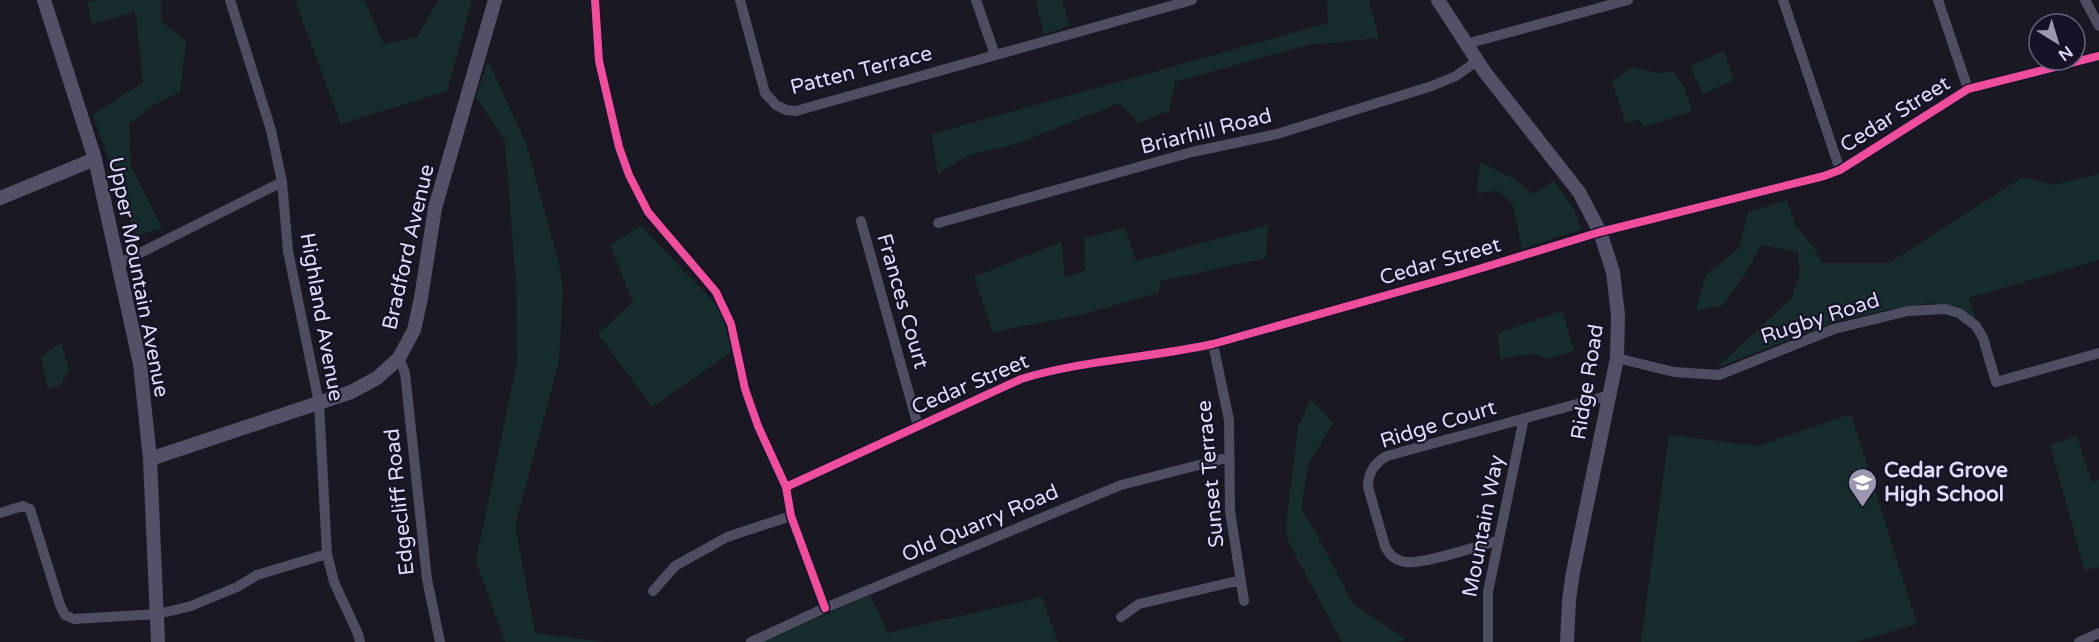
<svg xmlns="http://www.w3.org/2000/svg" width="2099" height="642" font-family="'Varela Round',sans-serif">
	<rect width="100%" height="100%" fill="#1a1822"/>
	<path fill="#172d2d" d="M 95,0 L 161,0 L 161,21 L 186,41 L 180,92 L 152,106 L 129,124 L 131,166 L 162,228 L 136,236 L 93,115 L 143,82 L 136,17 L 134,12 L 92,24 L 87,3 Z
		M 295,0 L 364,0 L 384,44 L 417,37 L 438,0 L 472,0 L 447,91 L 341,124 Z
		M 1036,0 L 1062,0 L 1069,25 L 1044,35 Z
		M 1327,0 L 1369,0 L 1379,38 L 1307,45 L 1175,82 L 1169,111 L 1138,123 L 1120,103 L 1016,144 L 966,156 L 938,174 L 932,134 L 1328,23 Z
		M 1724,51 L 1734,80 L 1703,94 L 1690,66 Z
		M 488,61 L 526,143 L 559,264 L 563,288 L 559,362 L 515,525 L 535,633 L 604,642 L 505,642 L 476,561 L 517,362 L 516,283 L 505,141 L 476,97 Z
		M 1633,67 L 1657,73 L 1674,72 L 1684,87 L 1692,111 L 1644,127 L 1639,120 L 1626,123 L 1612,81 Z
		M 1480,162 L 1515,179 L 1533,194 L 1554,181 L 1573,208 L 1582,229 L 1522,249 L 1513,205 L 1498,190 L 1477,194 Z
		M 2099,174 L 2099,260 L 1969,298 L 1975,319 L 1959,306 L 1929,303 L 1890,309 L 1835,322 L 1716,368 L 1791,299 L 1800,273 L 1798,252 L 1761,245 L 1744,276 L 1722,306 L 1696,310 L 1706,275 L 1739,248 L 1748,212 L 1787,200 L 1795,224 L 1814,248 L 1822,263 L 1889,263 L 2023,177 L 2053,185 Z
		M 1268,225 L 1266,258 L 1161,281 L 1158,293 L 1080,315 L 993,332 L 974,277 L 1061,242 L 1065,278 L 1085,270 L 1084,238 L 1125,228 L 1136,261 Z
		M 641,226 L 720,308 L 733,351 L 652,407 L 598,334 L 633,302 L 610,245 Z
		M 1562,311 L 1574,351 L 1547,359 L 1535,353 L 1500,359 L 1498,333 Z
		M 61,342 L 69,370 L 60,386 L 48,388 L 41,357 Z
		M 1311,399 L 1333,423 L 1308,465 L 1301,510 L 1315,531 L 1353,604 L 1405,639 L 1399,642 L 1342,642 L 1287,539 L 1287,516 L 1298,427 Z
		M 1851,414 L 1917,624 L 1856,642 L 1641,642 L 1669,435 L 1758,446 Z
		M 2077,436 L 2092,483 L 2099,480 L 2099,567 L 2085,571 L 2050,445 Z
		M 870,595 L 888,633 L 1042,597 L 1058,642 L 763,642 Z"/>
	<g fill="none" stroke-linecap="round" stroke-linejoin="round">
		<path stroke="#4e4e62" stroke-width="10" d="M 230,0 L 271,130 L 282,182 L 288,251 L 319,403 L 327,554 L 334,582 L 358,634 L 360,642
			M 595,0 L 599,61 L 619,147 L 629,175 L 648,212 L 716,292 L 731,324 L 745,389 L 758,426 L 786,487 L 791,516 L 825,608
			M 740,0 L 765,93 L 776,105 L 786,110 L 796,111 L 1192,0
			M 976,0 L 995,55
			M 1783,0 L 1840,170
			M 1938,0 L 1968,89
			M 2085,0 L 2099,26
			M 1466,44 L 1628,0
			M 861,221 L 918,426
			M 938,223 L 1192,152 L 1277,134 L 1432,86 L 1456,76 L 1477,61
			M 118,264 L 282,182
			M 1213,344 L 1229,420 L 1230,511 L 1244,601
			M 399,358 L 405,373 L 427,579 L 440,642
			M 1617,358 L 1674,372 L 1719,375 L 1834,329 L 1908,311 L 1945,309 L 1959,313 L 1976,326 L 1983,338 L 1996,382 L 2099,353
			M 786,487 L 1021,379 C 1083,360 1149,358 1213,344 L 1462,274 L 1600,232 L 1824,176 L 1840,170 L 1968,89 L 2099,56
			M 0,513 L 23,506 L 30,509 L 60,605 L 65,615 L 74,619 L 158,614 L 191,606 L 237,587 L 257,575 L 327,554
			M 1497,541 C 1478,546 1422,565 1406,562 C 1396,561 1389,555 1385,546 L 1368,487 C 1368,473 1374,463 1387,456 L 1610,395
			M 653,591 L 675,566 L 727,537 L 791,516
			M 1121,617 L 1139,604 L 1241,580
			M 751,642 L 825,608 L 1121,485 L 1230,457
			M 1488,642 L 1488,592 L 1524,418
			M 2079,642 L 2099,633"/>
		<path stroke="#525168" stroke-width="14" d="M 44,0 L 95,159 L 140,364 L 150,459 L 158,642
			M 1438,0 L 1484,71 L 1579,192 L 1600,232 L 1613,272 L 1618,315 L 1617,358 L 1573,572 L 1569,600 L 1567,642
			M 0,198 L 95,159
			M 150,459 L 351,392 L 377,378 L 399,358 L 414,330 L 421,298 L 435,208 L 495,0"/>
		<defs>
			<path id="cycleway" d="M 595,0 L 599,61 L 619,147 L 629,175 L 648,212 L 716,292 L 731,324 L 745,389 L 758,426 L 786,487 L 791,516 L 825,608
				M 786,487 L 1021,379 C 1083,360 1149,358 1213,344 L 1462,274 L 1600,232 L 1824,176 L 1840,170 L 1968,89 L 2099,56"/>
		</defs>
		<use href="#cycleway" stroke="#161327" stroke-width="11"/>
		<use href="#cycleway" stroke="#ef4d9e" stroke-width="8"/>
	</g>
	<defs>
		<symbol id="school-pin" viewBox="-11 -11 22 30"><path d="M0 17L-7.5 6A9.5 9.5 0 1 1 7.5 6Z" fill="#9a97af" stroke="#161327"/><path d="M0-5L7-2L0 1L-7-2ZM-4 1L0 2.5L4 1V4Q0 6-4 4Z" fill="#fff"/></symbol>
	</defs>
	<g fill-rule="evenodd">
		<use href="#school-pin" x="1846" y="466" width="33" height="45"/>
	</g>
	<g text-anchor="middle" stroke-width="4.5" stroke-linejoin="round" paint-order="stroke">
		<g font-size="21" fill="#dfdcfb" stroke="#161327">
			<text transform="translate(861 70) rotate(-14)" y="7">Patten Terrace</text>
			<text transform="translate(1895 114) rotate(-32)" y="7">Cedar Street</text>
			<text transform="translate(1206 131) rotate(-14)" y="7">Briarhill Road</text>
			<text transform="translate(408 247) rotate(-77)" y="7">Bradford Avenue</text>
			<text transform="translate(1440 261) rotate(-16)" y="7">Cedar Street</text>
			<text transform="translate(139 277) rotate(79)" y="7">Upper Mountain Avenue</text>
			<text transform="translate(903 301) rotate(74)" y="7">Frances Court</text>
			<text transform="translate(322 317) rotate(80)" y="7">Highland Avenue</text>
			<text transform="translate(1820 318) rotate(-18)" y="7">Rugby Road</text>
			<text transform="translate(1587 382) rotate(-81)" y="7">Ridge Road</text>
			<text transform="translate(970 384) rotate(-23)" y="7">Cedar Street</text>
			<text transform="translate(1438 424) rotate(-17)" y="7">Ridge Court</text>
			<text transform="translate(1210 474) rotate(-95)" y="7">Sunset Terrace</text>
			<text transform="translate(399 502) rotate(-96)" y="7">Edgecliff Road</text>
			<text transform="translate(980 523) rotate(-23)" y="7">Old Quarry Road</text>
			<text transform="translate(1483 526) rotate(-79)" y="7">Mountain Way</text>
		</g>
		<g font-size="21" font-weight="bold" fill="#dfdcfb" stroke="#161327" text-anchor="start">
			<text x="1884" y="477">Cedar Grove<tspan x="1884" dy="24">High School</tspan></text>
		</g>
	</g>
	<g transform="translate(2057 42) rotate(143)"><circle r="28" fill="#161327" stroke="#66637c" stroke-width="1.5"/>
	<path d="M0-4.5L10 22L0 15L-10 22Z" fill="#9a97af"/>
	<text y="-9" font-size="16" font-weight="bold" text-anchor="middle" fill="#dfdcfb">N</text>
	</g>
</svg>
